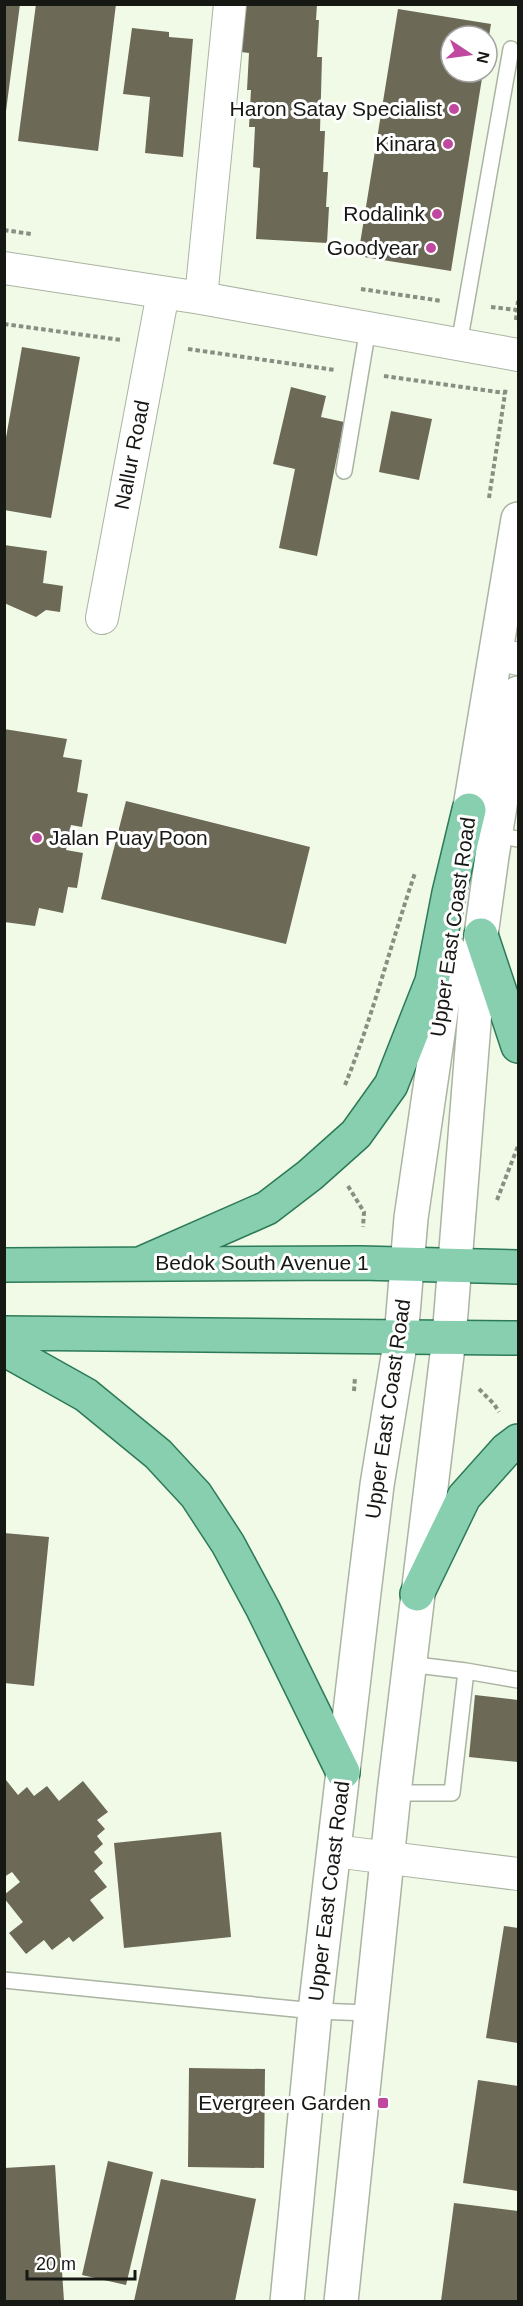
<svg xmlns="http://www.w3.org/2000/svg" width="523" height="2306" font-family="Helvetica,sans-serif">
	<rect width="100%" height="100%" fill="#f0fae7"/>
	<path fill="#6c6957" d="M 4,4 L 20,4 L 6,111 L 4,111 Z
		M 36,4 L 116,4 L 98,151 L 18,141 Z
		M 244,4 L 317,4 L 316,20 L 319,20 L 317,57 L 322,57 L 320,131 L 325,131 L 323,172 L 328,172 L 326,207 L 329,207 L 327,243 L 256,239 L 260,168 L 253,167 L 255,127 L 249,127 L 251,90 L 247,90 L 249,53 L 241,52 Z
		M 398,9 L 491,24 L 489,36 L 451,36 L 451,72 L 483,72 L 451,271 L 358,256 Z
		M 132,28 L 169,32 L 169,37 L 193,39 L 183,157 L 145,153 L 150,97 L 123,94 Z
		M 22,347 L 80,357 L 51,518 L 4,510 L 4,449 Z
		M 291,387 L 326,396 L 321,417 L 344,422 L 317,556 L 279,548 L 295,469 L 273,464 Z
		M 391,411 L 432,419 L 419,480 L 379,472 Z
		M 4,545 L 47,551 L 43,583 L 63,586 L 60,612 L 46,610 L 36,617 L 4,603 Z
		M 4,729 L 67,739 L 63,757 L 82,760 L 77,792 L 88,794 L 82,827 L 71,825 L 66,850 L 83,853 L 77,888 L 68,887 L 63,913 L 39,908 L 35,926 L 4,922 Z
		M 126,801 L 310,847 L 286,944 L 101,899 Z
		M 4,1533 L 49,1537 L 34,1686 L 4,1683 Z
		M 475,1695 L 518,1700 L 518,1762 L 469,1757 Z
		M 6,1780 L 18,1795 L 27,1787 L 34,1796 L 47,1786 L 59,1801 L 83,1781 L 108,1812 L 97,1820 L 105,1829 L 97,1836 L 103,1844 L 94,1852 L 103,1863 L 94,1871 L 107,1887 L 90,1900 L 104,1918 L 73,1942 L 69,1937 L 52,1950 L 44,1940 L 26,1954 L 9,1933 L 23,1922 L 4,1898 L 4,1895 L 20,1882 L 12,1872 L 4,1877 Z
		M 221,1832 L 231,1937 L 124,1948 L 114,1843 Z
		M 504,1926 L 518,1928 L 518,2043 L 486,2038 Z
		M 189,2068 L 265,2069 L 264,2168 L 188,2167 Z
		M 478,2080 L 518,2086 L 518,2191 L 463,2183 Z
		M 108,2161 L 153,2172 L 126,2285 L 82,2275 Z
		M 55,2165 L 64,2301 L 4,2301 L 4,2168 Z
		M 161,2179 L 256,2199 L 235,2301 L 134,2301 Z
		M 454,2203 L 518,2211 L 518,2301 L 441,2301 Z"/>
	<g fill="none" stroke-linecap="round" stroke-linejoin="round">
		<defs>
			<path id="service" d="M 459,344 L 511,49
				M 344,471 L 368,328
				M 495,835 L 518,839
				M 466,1671 L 518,1680
				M 394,1793 L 452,1793 L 466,1671 L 408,1664
				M 4,1980 L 315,2011 L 370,2013"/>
			<path id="minor" d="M 4,268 L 201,298 L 518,355
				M 201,298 L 230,4
				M 102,618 L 163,293
				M 497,654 L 518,659
				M 334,1851 L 518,1874"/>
			<path id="secondary" d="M 465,837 L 518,519
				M 287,2302 L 315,2011 L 364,1592 L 377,1485 L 401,1338 L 411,1218 L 450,951
				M 341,2302 L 394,1793 L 449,1338 L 481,935 L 492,856 L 518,693"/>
			<path id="primary" d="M 481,935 L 518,1046
				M 142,1263 L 267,1208 L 310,1175 L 356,1134 L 391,1085 L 432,981 L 449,893 L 469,810
				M 4,1265 L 360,1263 L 518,1267
				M 4,1333 L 518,1338
				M 4,1349 L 86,1395 L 158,1454 L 196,1495 L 228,1544 L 263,1609 L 343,1772
				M 417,1594 L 464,1497 L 506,1450 L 518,1441"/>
		</defs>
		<use href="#service" stroke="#aab4a2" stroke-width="18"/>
		<use href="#minor" stroke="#aab4a2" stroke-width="34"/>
		<use href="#secondary" stroke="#aab4a2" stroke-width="36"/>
		<use href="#primary" stroke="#2c7a57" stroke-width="36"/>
		<path stroke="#888e81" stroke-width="4" stroke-dasharray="4.5 3" stroke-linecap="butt" d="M 4,230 L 31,234
			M 361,289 L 442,301
			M 491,307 L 517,310
			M 516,320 L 518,301
			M 4,324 L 121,340
			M 188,349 L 335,370
			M 384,376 L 505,393
			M 489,498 L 506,387
			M 345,1085 C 373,1016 391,943 415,873
			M 348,1186 L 364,1212 L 363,1227
			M 497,1200 L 518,1146
			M 479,1389 L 494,1404 L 499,1412
			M 354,1391 L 355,1377"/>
		<use href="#service" stroke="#fff" stroke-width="15"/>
		<use href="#minor" stroke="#fff" stroke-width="32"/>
		<use href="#secondary" stroke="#fff" stroke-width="33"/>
		<use href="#primary" stroke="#88cfb0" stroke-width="33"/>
	</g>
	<g fill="#c0499f" stroke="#fff" stroke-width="2">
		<circle cx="454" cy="109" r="6"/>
		<circle cx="448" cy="144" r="6"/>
		<circle cx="437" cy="214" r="6"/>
		<circle cx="431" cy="248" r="6"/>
		<circle cx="37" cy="838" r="6"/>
		<rect x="377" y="2097" width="12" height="12" rx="3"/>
	</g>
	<g text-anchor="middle" stroke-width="6" stroke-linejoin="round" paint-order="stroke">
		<g font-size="21" fill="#161913" stroke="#fff" text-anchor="end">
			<text x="442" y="116">Haron Satay Specialist</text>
			<text x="436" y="151">Kinara</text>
			<text x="425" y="221">Rodalink</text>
			<text x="419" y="255">Goodyear</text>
			<text x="49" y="845" text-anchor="start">Jalan Puay Poon</text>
			<text x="371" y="2110">Evergreen Garden</text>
		</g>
		<g font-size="21" fill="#161913" stroke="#fff">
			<text transform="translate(132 455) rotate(-79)" y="7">Nallur Road</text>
			<text transform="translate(453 927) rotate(-82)" y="7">Upper East Coast Road</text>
			<text x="262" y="1270">Bedok South Avenue 1</text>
			<text transform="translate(388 1409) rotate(-82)" y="7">Upper East Coast Road</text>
			<text transform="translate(329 1891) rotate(-83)" y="7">Upper East Coast Road</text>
		</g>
	</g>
	<rect width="523" height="2306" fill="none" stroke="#161913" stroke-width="12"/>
	<g transform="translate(469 54) rotate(103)"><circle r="28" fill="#ffffff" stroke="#a2a3a1" stroke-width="1.5"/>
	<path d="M0-4.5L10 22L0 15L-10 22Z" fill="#c0499f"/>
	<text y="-9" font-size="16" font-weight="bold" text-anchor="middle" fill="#161913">N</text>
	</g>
	<path d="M27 2270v9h108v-9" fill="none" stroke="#161913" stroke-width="3"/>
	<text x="36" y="2270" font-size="18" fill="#161913" stroke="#ffffff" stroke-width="4.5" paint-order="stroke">20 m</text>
</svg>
